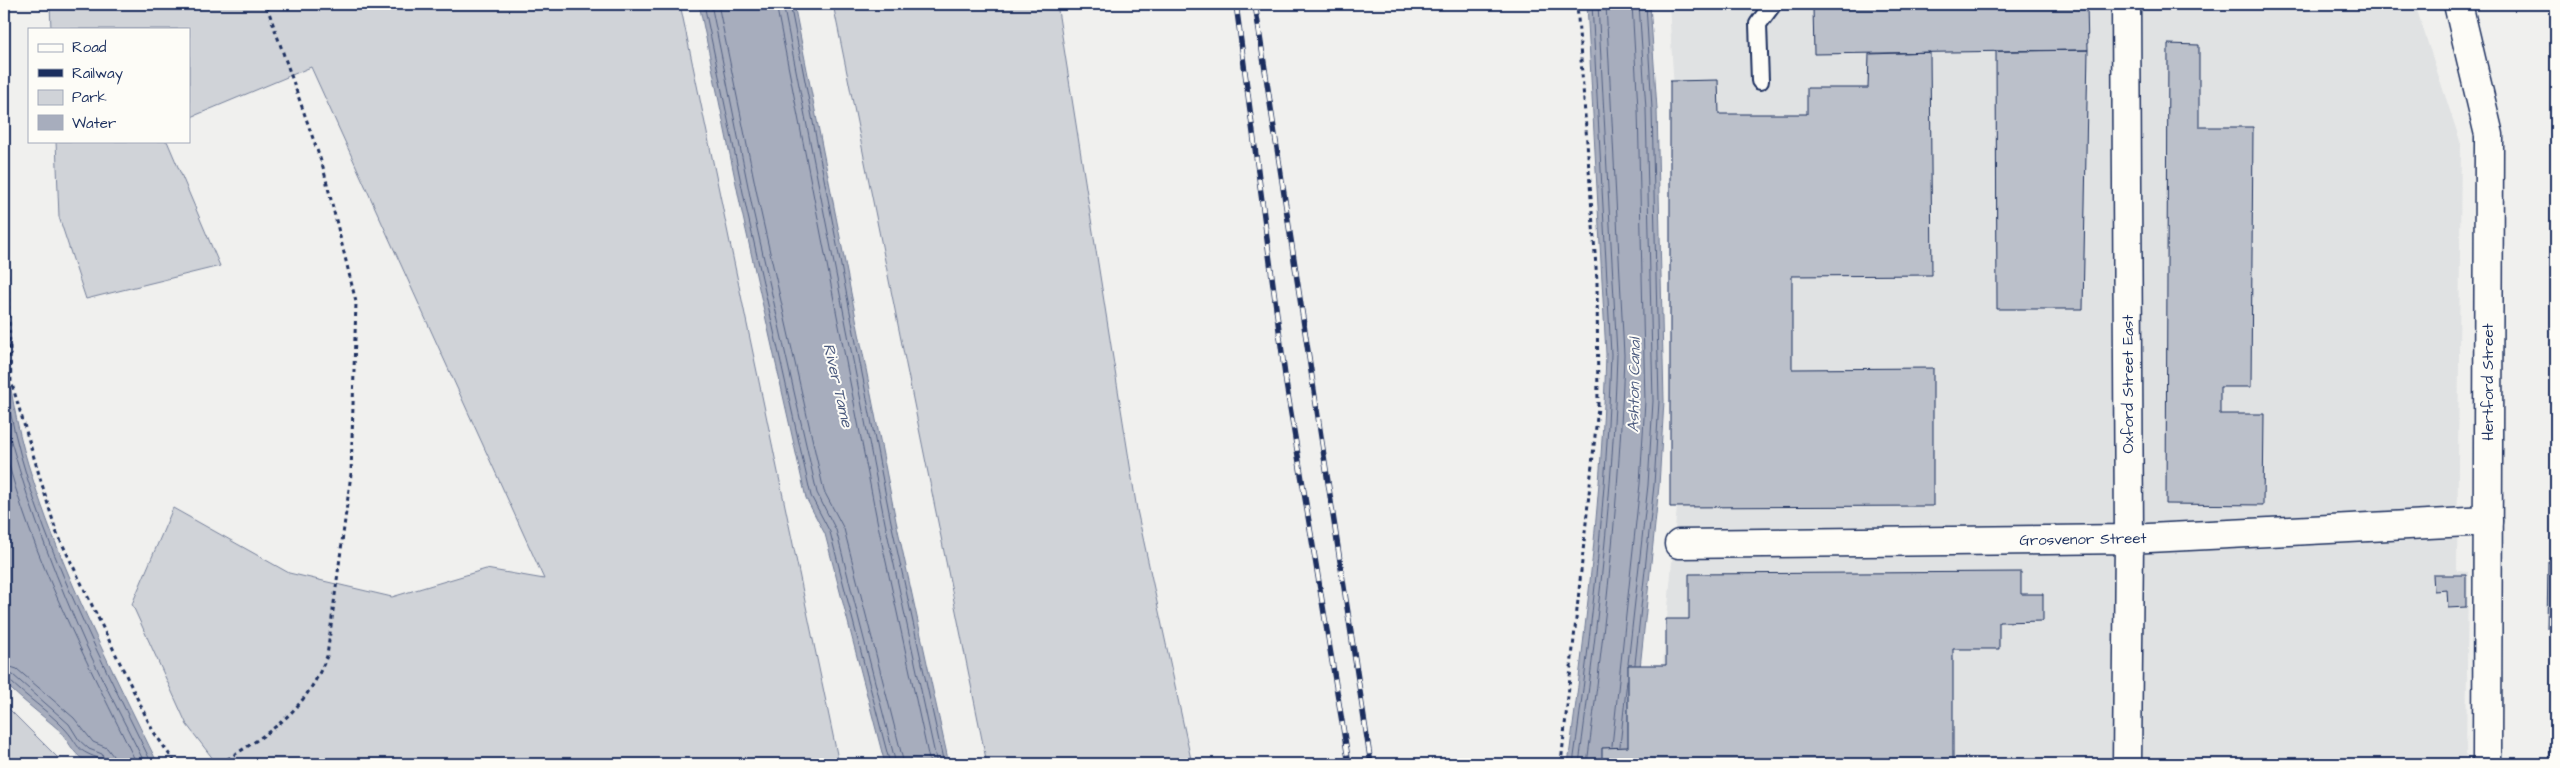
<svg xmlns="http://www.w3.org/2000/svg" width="2560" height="768" font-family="'Architects Daughter',sans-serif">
	<rect width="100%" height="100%" fill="#f0f0ee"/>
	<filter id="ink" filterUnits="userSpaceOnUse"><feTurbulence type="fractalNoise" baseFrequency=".02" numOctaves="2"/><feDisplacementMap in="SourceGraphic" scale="10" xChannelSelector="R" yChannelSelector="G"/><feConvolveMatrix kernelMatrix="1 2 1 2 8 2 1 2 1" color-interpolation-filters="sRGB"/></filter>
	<g filter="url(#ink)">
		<path fill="#e0e2e3" d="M 1716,4 L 2415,4 L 2461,144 L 2457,571 L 2468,572 L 2466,764 L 1654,764 L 1679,484 L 1675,108 L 1669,5 Z"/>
		<path fill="#d0d3d8" stroke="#76819b" d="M 50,4 L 680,4 L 839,764 L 217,764 L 187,725 L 132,604 L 173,508 L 289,573 L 392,597 L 486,569 L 544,579 L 311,67 L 189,118 L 189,29 L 51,29 Z
			M 833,4 L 1057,4 L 1137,510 L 1192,764 L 987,764 Z
			M 56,141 L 167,141 L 220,266 L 86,299 L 59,217 Z
			M 4,704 L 64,764 L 4,764 Z"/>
		<path fill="#a7adbd" stroke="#6f7b97" d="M 699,4 L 794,4 L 896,521 L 949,764 L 885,764 L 825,534 L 806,498 L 741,208 Z
			M 1587,4 L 1650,4 L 1657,109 L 1664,401 L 1659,486 L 1630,764 L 1568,764 C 1586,628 1602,491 1606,354 Z
			M 4,345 C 10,385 16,425 28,464 C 60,569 110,666 158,764 C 138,764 101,768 84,760 C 72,753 68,739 59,730 C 41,714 21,700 4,682 Z"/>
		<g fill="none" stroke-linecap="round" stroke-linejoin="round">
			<path stroke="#536184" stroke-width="1" d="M 704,4 L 746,207 L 811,496 L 830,532 L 890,764
				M 711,4 L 752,206 L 817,493 L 836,530 L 896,764
				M 718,4 L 759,204 L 824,491 L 844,529 L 904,764
				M 776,4 L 878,525 L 930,764
				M 783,4 L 885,523 L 937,764
				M 790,4 L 891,522 L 944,764
				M 4,378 C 25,516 92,640 152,764
				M 4,414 C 22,488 48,557 78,627 C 98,674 123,718 145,764
				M 4,446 C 31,558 87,661 137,764
				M 1628,664 L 1648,485 L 1653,401 L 1646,109 L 1639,4
				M 1635,664 L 1654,485 L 1659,401 L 1652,109 L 1646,4
				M 4,665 L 17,669 L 74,718 L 93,742 L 107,748 L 113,756 L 114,764
				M 4,673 L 13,675 L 69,724 L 79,740 L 89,749 L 102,754 L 106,764
				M 4,679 L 9,680 C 26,697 48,711 64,728 C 80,745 73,749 98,758 L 100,764
				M 1612,746 L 1640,484 L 1645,401 L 1638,109 L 1632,4
				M 1620,746 L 1627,680
				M 1573,764 C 1592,628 1607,491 1611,354 L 1592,4
				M 1579,764 C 1597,628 1613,492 1617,354 L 1598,4
				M 1587,764 C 1605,628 1620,492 1624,355 L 1606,4"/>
		</g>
		<path fill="#bbc0ca" stroke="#1b2f5e" d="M 2006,4 L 2087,4 L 2088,50 L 1814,54 L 1813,7 Z
			M 2168,44 L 2199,45 L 2199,127 L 2253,127 L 2251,387 L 2220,387 L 2220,414 L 2264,414 L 2263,505 L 2166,504 Z
			M 2088,50 L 2083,309 L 1997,309 L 1996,51 Z
			M 1930,52 L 1932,275 L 1792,276 L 1792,369 L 1933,368 L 1933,506 L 1670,507 L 1670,81 L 1718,80 L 1719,114 L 1807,114 L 1807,88 L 1868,88 L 1869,54 Z
			M 2548,562 L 2556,562 L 2556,628 L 2547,628 Z
			M 2021,572 L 2021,594 L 2043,594 L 2043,621 L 1999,622 L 1999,649 L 1953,649 L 1953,764 L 1602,764 L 1602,748 L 1628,747 L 1628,665 L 1666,665 L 1666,619 L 1689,619 L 1689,574 Z
			M 2433,575 L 2466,575 L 2466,607 L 2448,608 L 2447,590 L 2434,591 Z
			M 2550,732 L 2556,732 L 2556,764 L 2550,764 Z"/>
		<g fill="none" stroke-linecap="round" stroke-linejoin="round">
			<defs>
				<path id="service" d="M 1760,81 L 1758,24 L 1773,4"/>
				<path id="minor" d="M 2126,4 L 2129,539 L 2127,764
					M 1679,544 L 2129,539 L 2488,521"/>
				<path id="tertiary" d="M 2458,4 L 2489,135 L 2487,764"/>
			</defs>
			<use href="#service" stroke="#1b2f5e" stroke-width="20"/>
			<use href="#minor" stroke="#1b2f5e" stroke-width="31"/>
			<use href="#tertiary" stroke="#1b2f5e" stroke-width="31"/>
			<path stroke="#1b2f5e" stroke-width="3" stroke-dasharray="4 4" stroke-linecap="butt" d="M 4,178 L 11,381 L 56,531 L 153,731 L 176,764
				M 220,764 C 270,732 304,714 327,656 L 351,474 L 356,302 L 323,167 L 266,4
				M 1561,764 L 1598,407 L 1597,281 L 1577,4"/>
			<use href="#service" stroke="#fdfcf7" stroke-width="16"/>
			<use href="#minor" stroke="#fdfcf7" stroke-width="28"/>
			<use href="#tertiary" stroke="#fdfcf7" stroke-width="28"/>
			<defs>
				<path id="rail" d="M 1236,4 L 1286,383 L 1349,764
					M 1255,4 L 1371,764"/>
			</defs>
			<use href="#rail" stroke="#1b2f5e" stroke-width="5.5"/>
			<use href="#rail" stroke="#fdfcf7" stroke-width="4" stroke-dasharray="11" stroke-linecap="butt"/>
		</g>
	</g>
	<g text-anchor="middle" stroke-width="4" stroke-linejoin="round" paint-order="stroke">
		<g font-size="15" fill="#1b2f5e" stroke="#fdfcf7">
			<text transform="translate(2488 382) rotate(-90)" y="5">Hertford Street</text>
			<text transform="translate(2128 384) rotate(-90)" y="5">Oxford Street East</text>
			<text transform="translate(2083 539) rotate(-1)" y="5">Grosvenor Street</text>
		</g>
		<g font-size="16" font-style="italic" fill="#4c5b7f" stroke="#fdfcf7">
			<text transform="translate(839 385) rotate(77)" y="6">River Tame</text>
			<text transform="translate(1633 385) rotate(-89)" y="6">Ashton Canal</text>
		</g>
	</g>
	<rect width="2560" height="768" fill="none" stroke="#fdfcf7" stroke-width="20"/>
	<rect x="10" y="10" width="2540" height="748" fill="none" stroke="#1b2f5e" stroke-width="2" filter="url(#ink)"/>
	<rect x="28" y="28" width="162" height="115" fill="#fdfcf7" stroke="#a3aaba"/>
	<rect x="38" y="44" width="25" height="8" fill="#fdfcf7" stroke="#a3aaba"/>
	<text x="72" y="52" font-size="15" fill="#1b2f5e">Road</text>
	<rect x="38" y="69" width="25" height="8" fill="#1b2f5e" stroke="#a3aaba"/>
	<text x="72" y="78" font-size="15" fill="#1b2f5e">Railway</text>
	<rect x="38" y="90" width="25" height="15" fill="#d0d3d8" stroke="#a3aaba"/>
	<text x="72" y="102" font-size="15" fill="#1b2f5e">Park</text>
	<rect x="38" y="115" width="25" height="15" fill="#a7adbd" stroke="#a3aaba"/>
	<text x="72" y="128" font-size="15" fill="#1b2f5e">Water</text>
</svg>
